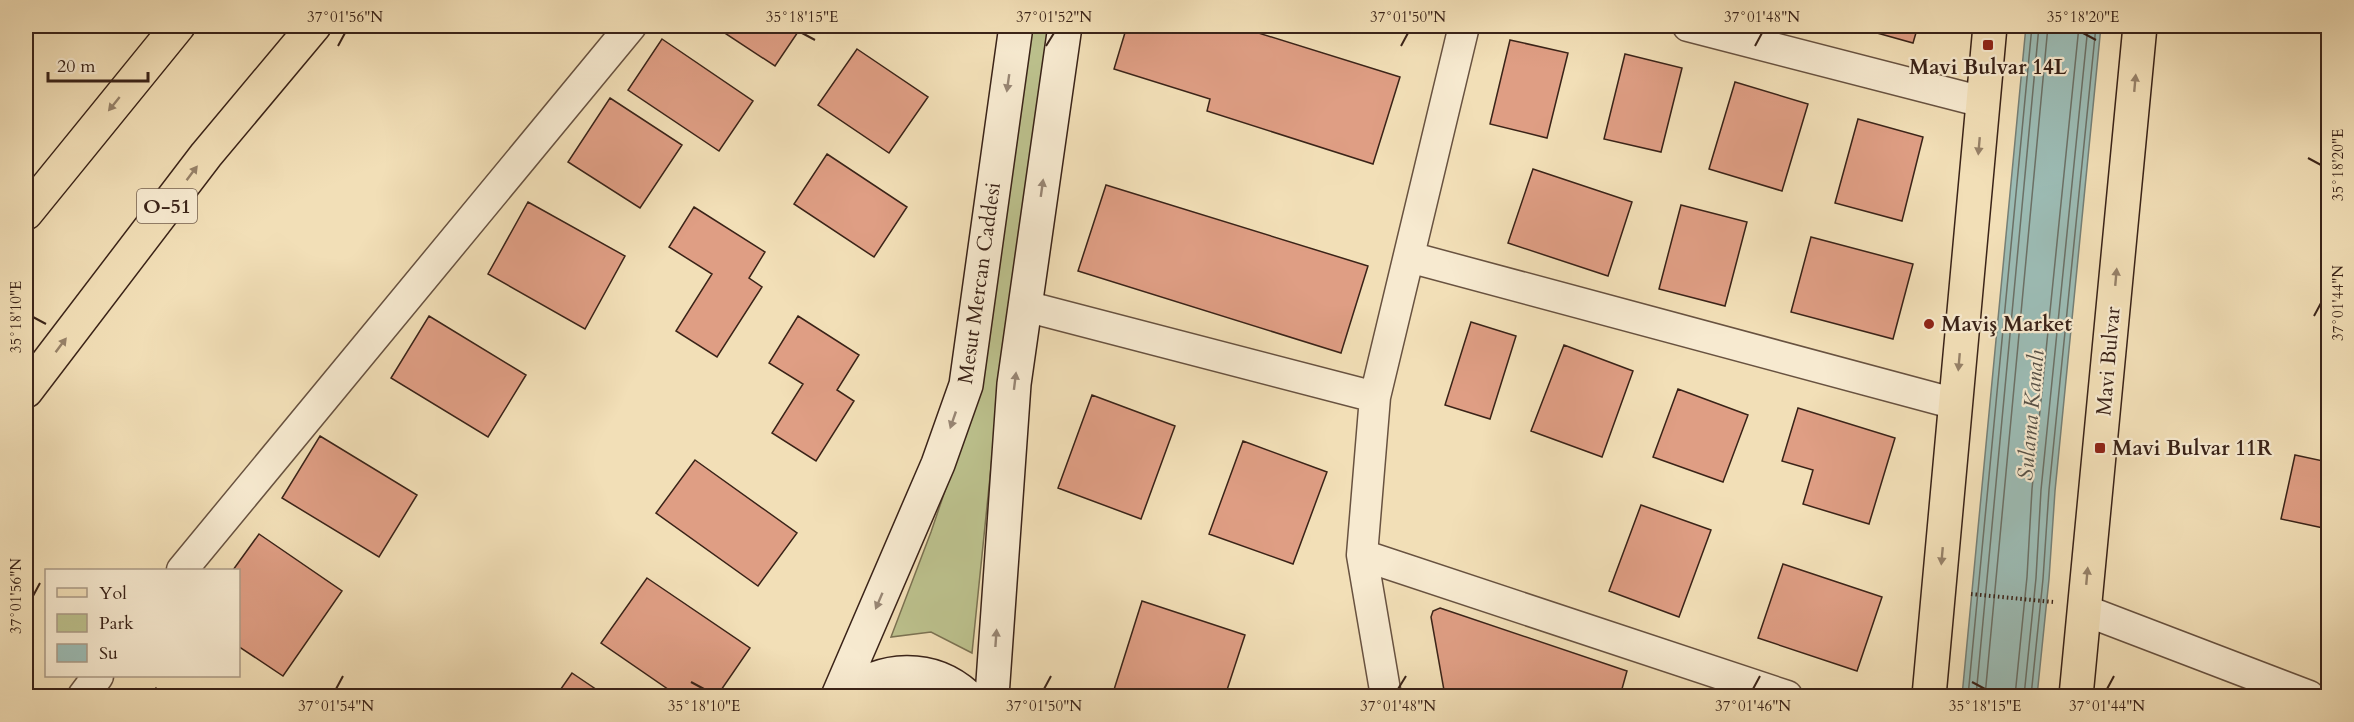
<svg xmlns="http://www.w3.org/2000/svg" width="2354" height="722" font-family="Cardo,serif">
	<rect width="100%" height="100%" fill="#f2dfb7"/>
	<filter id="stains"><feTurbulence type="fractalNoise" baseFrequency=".00333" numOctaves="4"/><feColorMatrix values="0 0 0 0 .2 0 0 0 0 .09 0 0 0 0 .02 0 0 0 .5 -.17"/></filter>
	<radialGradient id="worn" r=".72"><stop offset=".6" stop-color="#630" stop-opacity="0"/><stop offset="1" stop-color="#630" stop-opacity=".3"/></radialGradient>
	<path fill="#bcc18d" stroke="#7b7252" stroke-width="1.5" d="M 1031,26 L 1049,26 L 1000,379 L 972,653 L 931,632 L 891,637 L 931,532 L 984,376 Z
		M 906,687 L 929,692 L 936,696 L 871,696 L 882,691 Z"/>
	<path fill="#9cbcb5" stroke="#757f76" stroke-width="1.5" d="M 2026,26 L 2101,26 L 2055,491 L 2049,579 L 2037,696 L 1962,696 Z"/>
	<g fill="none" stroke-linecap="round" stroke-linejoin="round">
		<path stroke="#6b7066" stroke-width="1.5" d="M 1968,696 L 2032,26
			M 1976,696 L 2039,26
			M 1985,696 L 2048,26
			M 2015,696 L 2027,577 L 2032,489 L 2079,26
			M 2024,696 L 2036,578 L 2041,490 L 2088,26
			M 2031,696 L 2043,579 L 2049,490 L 2096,26"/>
	</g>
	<path fill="#df9e84" stroke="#3a2318" stroke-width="1.5" d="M 714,26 L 802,26 L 775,66 Z
		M 1127,26 L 1236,26 L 1400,77 L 1373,164 L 1207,111 L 1210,99 L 1114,69 Z
		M 1852,26 L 1918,26 L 1913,43 Z
		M 662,39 L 753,101 L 719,151 L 628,90 Z
		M 1510,40 L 1568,53 L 1547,138 L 1490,124 Z
		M 857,49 L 928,97 L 889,153 L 818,105 Z
		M 1625,54 L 1682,68 L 1661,152 L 1604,139 Z
		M 1735,82 L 1808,104 L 1782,191 L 1709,169 Z
		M 610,98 L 682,145 L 640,208 L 568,162 Z
		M 1858,119 L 1923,137 L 1902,221 L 1835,203 Z
		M 827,154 L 907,207 L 874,257 L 794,204 Z
		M 1533,169 L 1632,202 L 1608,276 L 1508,243 Z
		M 1106,185 L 1368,266 L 1341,353 L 1078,271 Z
		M 528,202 L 625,256 L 585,329 L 488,274 Z
		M 1681,205 L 1747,222 L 1725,306 L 1659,289 Z
		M 694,207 L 765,252 L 749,278 L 762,287 L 717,357 L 676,331 L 712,274 L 669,247 Z
		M 1811,237 L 1913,264 L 1893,339 L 1791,312 Z
		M 429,316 L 526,375 L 488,437 L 391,378 Z
		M 798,316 L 859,355 L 837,390 L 854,401 L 816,461 L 772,433 L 803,384 L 769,363 Z
		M 1471,322 L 1516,336 L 1490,419 L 1445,405 Z
		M 1564,345 L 1633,371 L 1602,457 L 1531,431 Z
		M 1678,389 L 1748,415 L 1723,482 L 1653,457 Z
		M 1092,395 L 1175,426 L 1141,519 L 1058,488 Z
		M 1798,408 L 1895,438 L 1869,524 L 1803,504 L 1813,470 L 1782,461 Z
		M 320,436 L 417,495 L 379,557 L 282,498 Z
		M 1243,441 L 1327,472 L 1293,564 L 1209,534 Z
		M 2295,455 L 2328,462 L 2328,529 L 2281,519 Z
		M 695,460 L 797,533 L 758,586 L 656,513 Z
		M 1641,505 L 1711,530 L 1679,617 L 1609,591 Z
		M 259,534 L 342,591 L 283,676 L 238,646 L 238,570 L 233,570 Z
		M 1783,564 L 1882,597 L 1857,671 L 1758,638 Z
		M 647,578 L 750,648 L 717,696 L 678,696 L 601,643 Z
		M 1142,601 L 1245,635 L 1225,696 L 1112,696 Z
		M 1440,608 L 1627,671 L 1620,696 L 1445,696 L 1431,617 L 1433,611 Z
		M 572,673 L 606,696 L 556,696 Z
		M 156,688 L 166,696 L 148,696 Z"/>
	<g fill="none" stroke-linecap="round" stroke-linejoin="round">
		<defs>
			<path id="street" d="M 1688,26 L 1983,102
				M 1409,257 L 1956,404
				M 1025,306 L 1375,397
				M 1362,555 L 1787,696
				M 182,570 L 631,26
				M 2084,610 L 2309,696
				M 83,696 L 98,676
				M 1386,696 L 1362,555 L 1375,397 L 1464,26"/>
			<path id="secondary" d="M 838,696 L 938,464 L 966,385 L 1016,26
				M 846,696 C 882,666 931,664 967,696
				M 992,696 L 1014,384 L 1065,26"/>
			<path id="primary" d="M 1929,696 L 1990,26
				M 2076,696 L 2140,26"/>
			<path id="highway" d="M 26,213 L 178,26
				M 26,391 L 206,155 L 314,26"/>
		</defs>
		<use href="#street" stroke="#685240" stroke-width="33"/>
		<use href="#secondary" stroke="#3a2318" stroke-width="36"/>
		<use href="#primary" stroke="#3a2318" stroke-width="36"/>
		<use href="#highway" stroke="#3a2318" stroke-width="36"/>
		<path stroke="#3a2318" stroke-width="4" stroke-dasharray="1.5 3" stroke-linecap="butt" d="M 1971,594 L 2053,602"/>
		<use href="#street" stroke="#f7ead0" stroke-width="30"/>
		<use href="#secondary" stroke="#f7ead0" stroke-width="33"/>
		<use href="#primary" stroke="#f2dfb7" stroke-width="33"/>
		<use href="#highway" stroke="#f2dfb7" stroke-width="33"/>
	</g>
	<defs><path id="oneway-solid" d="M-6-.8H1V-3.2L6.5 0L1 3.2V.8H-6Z" transform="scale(1.5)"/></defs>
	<g fill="#988674">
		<use href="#oneway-solid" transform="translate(1008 83) rotate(98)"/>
		<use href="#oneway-solid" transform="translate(1042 188) rotate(-82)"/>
		<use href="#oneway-solid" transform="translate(1015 381) rotate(-83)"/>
		<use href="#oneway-solid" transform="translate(953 420) rotate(109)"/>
		<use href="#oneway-solid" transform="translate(879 601) rotate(113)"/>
		<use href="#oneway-solid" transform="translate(996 638) rotate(-86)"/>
	</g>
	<g fill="#968168">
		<use href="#oneway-solid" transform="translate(2135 83) rotate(-85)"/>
		<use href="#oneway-solid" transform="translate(114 104) rotate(129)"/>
		<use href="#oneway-solid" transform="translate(1979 146) rotate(95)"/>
		<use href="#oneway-solid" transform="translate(192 173) rotate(-53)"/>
		<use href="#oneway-solid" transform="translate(2116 277) rotate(-85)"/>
		<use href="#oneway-solid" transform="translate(61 345) rotate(-53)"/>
		<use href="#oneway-solid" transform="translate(1959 362) rotate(95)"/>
		<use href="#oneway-solid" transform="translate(1942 556) rotate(95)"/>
		<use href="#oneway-solid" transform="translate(2087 576) rotate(-85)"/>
	</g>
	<path fill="none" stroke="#3a2318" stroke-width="2" d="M 802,33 L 815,40M 2083,33 L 2096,40M 338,46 L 345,33M 1046,46 L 1054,33M 1401,46 L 1408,33M 1755,46 L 1762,33M 2308,158 L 2321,165M 2314,316 L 2321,303M 33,317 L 46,324M 33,596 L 40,583M 691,682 L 704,689M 1972,682 L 1985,689M 336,689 L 343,676M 1044,689 L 1051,676M 1398,689 L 1406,676M 1753,689 L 1760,676M 2107,689 L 2114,676"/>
	<g fill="#8f2418" stroke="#f7ead0" stroke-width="2">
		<rect x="1982" y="39" width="12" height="12" rx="3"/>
		<circle cx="1929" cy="324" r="6"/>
		<rect x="2094" y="442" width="12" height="12" rx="3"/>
	</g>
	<g text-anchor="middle" stroke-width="4.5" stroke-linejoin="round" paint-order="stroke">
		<rect fill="#f7ead0" stroke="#735f4f" stroke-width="1.5" x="137" y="189" width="60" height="34" rx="4.5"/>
		<g font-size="20" font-weight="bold" fill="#3a2318">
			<text x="167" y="213">O-51</text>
		</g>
		<g font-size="21" font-weight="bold" fill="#3a2318" stroke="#f7ead0" text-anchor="start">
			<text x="1988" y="74" text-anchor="middle">Mavi Bulvar 14L</text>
			<text x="1941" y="331">Maviş Market</text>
			<text x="2112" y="455">Mavi Bulvar 11R</text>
		</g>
		<g font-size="21" fill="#3a2318" stroke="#f7ead0">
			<text transform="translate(979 283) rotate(-82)" y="7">Mesut Mercan Caddesi</text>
			<text transform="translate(2108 361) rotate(-85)" y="7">Mavi Bulvar</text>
		</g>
		<g font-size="22" font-style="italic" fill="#575147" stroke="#f7ead0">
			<text transform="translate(2030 415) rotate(-85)" y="8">Sulama Kanalı</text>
		</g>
	</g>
	<rect width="2354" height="722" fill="none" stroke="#f2dfb7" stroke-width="66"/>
	<rect x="45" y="569" width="195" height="108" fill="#f7ead0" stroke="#ab9a86" stroke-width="1.5"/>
	<rect x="57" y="588" width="30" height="9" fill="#f2dfb7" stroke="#ab9a86" stroke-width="1.5"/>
	<text x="99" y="599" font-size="18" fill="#3a2318">Yol</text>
	<rect x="57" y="614" width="30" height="18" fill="#bcc18d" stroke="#ab9a86" stroke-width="1.5"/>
	<text x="99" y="629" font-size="18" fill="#3a2318">Park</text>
	<rect x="57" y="644" width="30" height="18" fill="#9cbcb5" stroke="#ab9a86" stroke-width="1.5"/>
	<text x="99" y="659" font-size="18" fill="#3a2318">Su</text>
	<path d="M48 72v9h100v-9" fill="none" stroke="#3a2318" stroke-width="3"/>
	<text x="57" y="72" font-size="18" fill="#3a2318" stroke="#f7ead0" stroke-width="4.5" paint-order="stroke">20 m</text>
	<rect x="33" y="33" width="2288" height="656" fill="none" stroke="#3a2318" stroke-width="2"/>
	<g font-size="15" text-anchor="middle" fill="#3a2318">
		<text x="345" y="22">37°01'56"N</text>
		<text x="802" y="22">35°18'15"E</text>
		<text x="1054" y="22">37°01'52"N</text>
		<text x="1408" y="22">37°01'50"N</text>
		<text x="1762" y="22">37°01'48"N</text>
		<text x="2083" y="22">35°18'20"E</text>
		<text transform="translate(2338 165) rotate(-90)" y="5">35°18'20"E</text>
		<text transform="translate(2338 303) rotate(-90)" y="5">37°01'44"N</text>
		<text transform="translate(16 317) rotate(-90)" y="5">35°18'10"E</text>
		<text transform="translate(16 596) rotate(-90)" y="5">37°01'56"N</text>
		<text x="336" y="711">37°01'54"N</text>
		<text x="704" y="711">35°18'10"E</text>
		<text x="1044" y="711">37°01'50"N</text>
		<text x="1398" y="711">37°01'48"N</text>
		<text x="1753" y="711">37°01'46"N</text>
		<text x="1985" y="711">35°18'15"E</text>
		<text x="2107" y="711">37°01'44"N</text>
	</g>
	<rect width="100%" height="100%" filter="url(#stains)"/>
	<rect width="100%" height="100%" fill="url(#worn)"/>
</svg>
